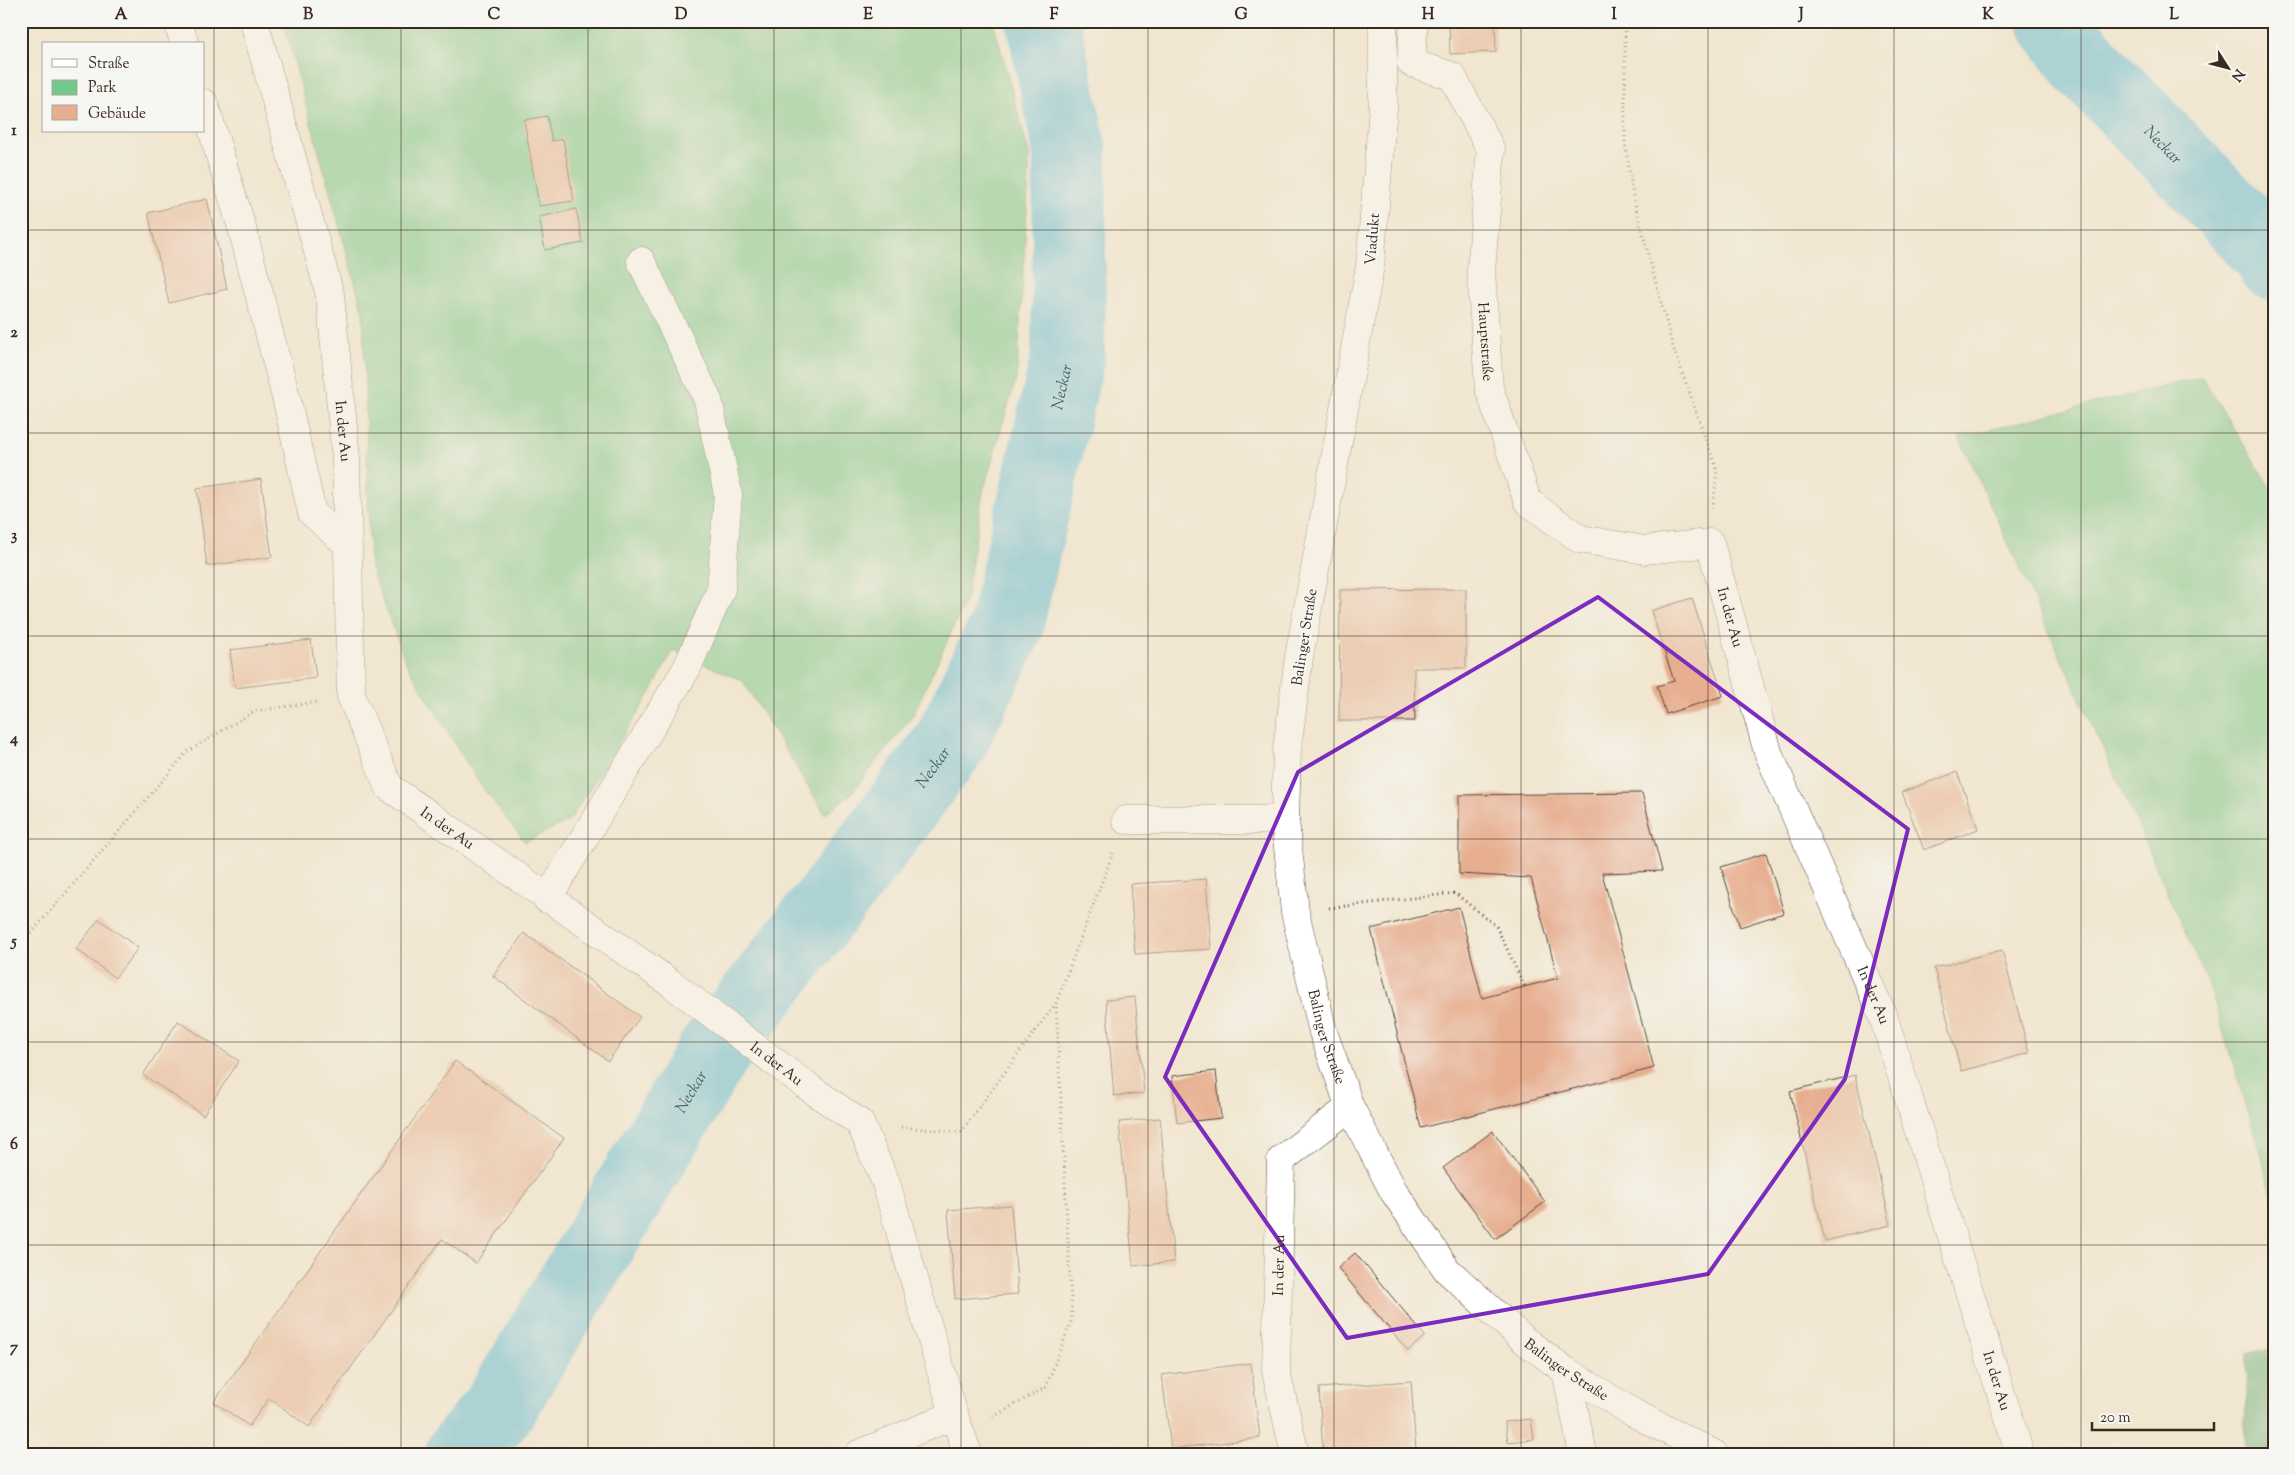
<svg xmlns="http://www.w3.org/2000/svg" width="2295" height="1475" font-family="'Sorts Mill Goudy',serif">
	<rect width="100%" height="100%" fill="#f6f6f2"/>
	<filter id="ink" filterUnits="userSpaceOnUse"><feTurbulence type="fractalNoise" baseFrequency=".02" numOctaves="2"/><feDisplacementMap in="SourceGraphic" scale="10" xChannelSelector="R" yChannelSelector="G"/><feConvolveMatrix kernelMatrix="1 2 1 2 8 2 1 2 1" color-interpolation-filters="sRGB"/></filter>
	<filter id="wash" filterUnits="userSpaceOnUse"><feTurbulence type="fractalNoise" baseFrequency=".0096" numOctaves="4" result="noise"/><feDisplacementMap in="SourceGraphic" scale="20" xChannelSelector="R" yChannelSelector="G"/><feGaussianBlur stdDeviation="1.12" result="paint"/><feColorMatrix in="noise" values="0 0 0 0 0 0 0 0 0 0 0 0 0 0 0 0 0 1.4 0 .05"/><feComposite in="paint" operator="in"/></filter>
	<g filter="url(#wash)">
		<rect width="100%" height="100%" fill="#f1e6cf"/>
		<path fill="#73c88b" stroke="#577954" d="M 283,21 L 993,21 L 1030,157 L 1017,375 L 983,492 L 966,600 L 913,715 L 851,794 L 825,814 L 743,681 L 673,650 L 651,692 L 570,820 L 525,842 L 479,783 L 406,663 L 370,565 L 363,312 Z
			M 2202,377 L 2274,494 L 2274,1200 L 2210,988 L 2123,792 L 1959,437 Z"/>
		<path fill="#5eac77" stroke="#4c6b4a" d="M 2274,1347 L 2274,1454 L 2244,1454 L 2247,1354 Z"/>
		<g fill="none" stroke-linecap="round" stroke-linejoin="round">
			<path stroke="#5abad9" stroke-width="12" d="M 500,1407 L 506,1454"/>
			<g stroke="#5abad9" stroke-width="74">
				<path id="s1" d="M 2054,21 L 2088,66 L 2267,251 L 2274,264"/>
				<path id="s2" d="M 462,1454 L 500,1407 L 715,1050 L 874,845 L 950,743 L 1006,627 L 1068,356 L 1070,151 L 1043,21"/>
			</g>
		</g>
		<g id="blocks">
			<path fill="#e7af90" d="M 1449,21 L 1495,21 L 1496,52 L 1450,54 Z
				M 547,116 L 552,141 L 563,139 L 574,201 L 539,206 L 524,120 Z
				M 207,199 L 227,289 L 169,303 L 148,213 Z
				M 576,209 L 583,243 L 545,250 L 539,217 Z
				M 261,479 L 272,557 L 207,566 L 197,488 Z
				M 1466,589 L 1466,668 L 1414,668 L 1415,721 L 1339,721 L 1340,590 Z
				M 1692,598 L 1723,696 L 1666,714 L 1657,686 L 1674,681 L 1651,611 Z
				M 311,640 L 316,678 L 235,688 L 230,650 Z
				M 1957,772 L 1978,829 L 1924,850 L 1902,792 Z
				M 1642,793 L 1662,871 L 1602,873 L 1654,1068 L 1421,1128 L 1371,929 L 1459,907 L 1482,998 L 1558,978 L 1531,878 L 1459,874 L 1459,795 Z
				M 1766,853 L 1784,913 L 1740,927 L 1721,867 Z
				M 1206,879 L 1211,949 L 1135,954 L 1130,884 Z
				M 99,919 L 138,948 L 115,978 L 76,949 Z
				M 524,933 L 640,1017 L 608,1061 L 493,976 Z
				M 2002,950 L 2029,1053 L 1961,1071 L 1934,968 Z
				M 1135,997 L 1144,1093 L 1114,1096 L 1106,1000 Z
				M 178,1021 L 239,1061 L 203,1115 L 143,1075 Z
				M 455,1061 L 564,1138 L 476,1263 L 442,1239 L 309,1427 L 269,1398 L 249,1426 L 214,1402 Z
				M 1216,1071 L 1221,1118 L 1177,1123 L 1172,1076 Z
				M 1855,1075 L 1891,1225 L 1825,1241 L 1790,1091 Z
				M 1160,1118 L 1174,1262 L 1133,1266 L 1119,1122 Z
				M 1493,1131 L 1545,1202 L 1495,1239 L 1443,1168 Z
				M 1011,1205 L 1018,1294 L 955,1299 L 948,1210 Z
				M 1355,1253 L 1425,1336 L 1408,1351 L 1338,1268 Z
				M 1251,1363 L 1260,1438 L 1171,1449 L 1162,1375 Z
				M 1411,1381 L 1416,1452 L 1323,1454 L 1319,1388 Z
				M 1531,1419 L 1534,1439 L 1508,1442 L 1505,1422 Z"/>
		</g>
	</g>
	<g filter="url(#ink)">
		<use href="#blocks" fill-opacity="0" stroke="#564639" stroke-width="1"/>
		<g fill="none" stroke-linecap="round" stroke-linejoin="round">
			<defs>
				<g id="minor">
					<path d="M 177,21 L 185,44"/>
					<path id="s3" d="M 254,21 L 330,295 L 346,458 L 351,696 L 389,787 L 672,984 L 804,1084 L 860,1123 L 886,1183 L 954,1415 L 968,1454"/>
					<path id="s4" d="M 1414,21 L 1411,63 L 1452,76 L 1491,150 L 1481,271 L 1489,388 L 1528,502 L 1580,539 L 1645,550 L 1710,543 L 1768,752 L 1883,1016 L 2020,1454"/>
					<path d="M 204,103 L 242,228 L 287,401 L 312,513 L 347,544"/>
					<path d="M 1126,820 L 1285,820"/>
					<path d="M 547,899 L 687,668 L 721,589 L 728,494 L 708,400 L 641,261"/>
					<path d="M 1566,1371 L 1583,1454"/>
					<path d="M 859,1454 L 954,1415"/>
					<path id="s5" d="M 1295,1454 L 1276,1371 L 1281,1160 L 1350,1107"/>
				</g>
				<g id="major">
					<path id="s6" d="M 1383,21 L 1383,107 L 1370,266 L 1299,657 L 1287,749 L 1285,820 L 1295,912 L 1323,1032 L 1350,1107 L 1394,1192 L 1447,1270 L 1524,1340 L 1566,1371 L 1632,1412 L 1714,1454"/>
				</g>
			</defs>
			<use href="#minor" stroke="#564639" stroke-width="29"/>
			<use href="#major" stroke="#564639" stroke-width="29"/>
			<path stroke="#564639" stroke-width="3" stroke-dasharray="1 4" stroke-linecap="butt" d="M 1625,21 L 1625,142 L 1633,196 L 1672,344 L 1717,470 L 1713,508
				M 1329,908 L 1455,893 L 1496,926 L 1525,987
				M 21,945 L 187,752 L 255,711 L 317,702
				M 901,1127 L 961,1132 L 1056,1003 L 1113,853
				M 993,1417 L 1046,1387 L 1072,1319 L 1056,1003"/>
			<use href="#minor" stroke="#fff" stroke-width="28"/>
			<use href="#major" stroke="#fff" stroke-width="28"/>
		</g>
	</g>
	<path d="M0 0H2295V1475H0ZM 1598,597 L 1908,829 L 1845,1079 L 1708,1274 L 1347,1338 L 1165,1077 L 1298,772 Z" fill="#f1e6cf" fill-opacity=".55" fill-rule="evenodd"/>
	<path fill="none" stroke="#7b2cbf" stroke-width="4" stroke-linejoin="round" d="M 1598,597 L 1908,829 L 1845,1079 L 1708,1274 L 1347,1338 L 1165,1077 L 1298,772 Z"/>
	<path fill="none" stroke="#3b2a1e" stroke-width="1" stroke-opacity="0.55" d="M 214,21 L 214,1454M 401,21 L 401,1454M 588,21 L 588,1454M 774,21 L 774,1454M 961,21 L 961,1454M 1148,21 L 1148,1454M 1334,21 L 1334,1454M 1521,21 L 1521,1454M 1708,21 L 1708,1454M 1894,21 L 1894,1454M 2081,21 L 2081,1454M 21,230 L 2274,230M 21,433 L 2274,433M 21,636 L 2274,636M 21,839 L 2274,839M 21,1042 L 2274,1042M 21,1245 L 2274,1245"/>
	<g text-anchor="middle" stroke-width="4" stroke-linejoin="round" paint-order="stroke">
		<g font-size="15" fill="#3b2a1e" stroke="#f6f6f2">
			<text transform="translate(1372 239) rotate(-85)" y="5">Viadukt</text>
			<text dy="5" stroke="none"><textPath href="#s4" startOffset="361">Hauptstraße</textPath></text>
			<text dy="5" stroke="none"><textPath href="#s3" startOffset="421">In der Au</textPath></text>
			<text dy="5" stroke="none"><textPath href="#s4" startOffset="800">In der Au</textPath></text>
			<text transform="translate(1304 637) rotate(-81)" y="5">Balinger Straße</text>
			<text dy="5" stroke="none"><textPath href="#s3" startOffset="856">In der Au</textPath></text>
			<text dy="5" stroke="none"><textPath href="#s4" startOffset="1205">In der Au</textPath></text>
			<text dy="5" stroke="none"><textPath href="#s6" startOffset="1028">Balinger Straße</textPath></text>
			<text dy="5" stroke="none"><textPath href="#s3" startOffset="1261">In der Au</textPath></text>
			<text dy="5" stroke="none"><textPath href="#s5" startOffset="191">In der Au</textPath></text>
			<text dy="5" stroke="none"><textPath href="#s6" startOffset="1448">Balinger Straße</textPath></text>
			<text dy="5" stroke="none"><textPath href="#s4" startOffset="1610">In der Au</textPath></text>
		</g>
		<g font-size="16" font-style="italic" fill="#465c5f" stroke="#f6f6f2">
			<text dy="6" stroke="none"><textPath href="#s1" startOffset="165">Neckar</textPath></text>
			<text dy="6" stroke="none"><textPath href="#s2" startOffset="1239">Neckar</textPath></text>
			<text dy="6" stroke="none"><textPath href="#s2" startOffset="834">Neckar</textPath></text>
			<text dy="6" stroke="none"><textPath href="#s2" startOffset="429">Neckar</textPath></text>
		</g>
	</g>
	<rect width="2295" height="1475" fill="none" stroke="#f6f6f2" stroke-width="55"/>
	<rect x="42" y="42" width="162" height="90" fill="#f6f6f2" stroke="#aba49d"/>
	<rect x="52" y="59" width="25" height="8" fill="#ffffff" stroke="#aba49d"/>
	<text x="88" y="68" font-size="15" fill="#3b2a1e">Straße</text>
	<rect x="52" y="80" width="25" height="15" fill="#73c88b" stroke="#aba49d"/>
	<text x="88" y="92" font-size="15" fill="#3b2a1e">Park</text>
	<rect x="52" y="105" width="25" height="15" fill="#e7af90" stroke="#aba49d"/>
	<text x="88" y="118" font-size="15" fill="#3b2a1e">Gebäude</text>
	<g transform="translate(2228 68) rotate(126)" stroke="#f6f6f2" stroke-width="4" paint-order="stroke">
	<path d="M0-4L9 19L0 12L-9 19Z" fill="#3b2a1e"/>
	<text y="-8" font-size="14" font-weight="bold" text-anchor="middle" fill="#3b2a1e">N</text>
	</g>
	<path d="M2092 1422v8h122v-8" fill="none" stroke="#3b2a1e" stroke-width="2.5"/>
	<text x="2100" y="1422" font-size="15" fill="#3b2a1e" stroke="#f6f6f2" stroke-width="4" paint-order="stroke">20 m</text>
	<rect x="28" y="28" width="2240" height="1420" fill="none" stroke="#3b2a1e" stroke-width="2"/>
	<g font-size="16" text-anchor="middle" font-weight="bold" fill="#3b2a1e">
		<text x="121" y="19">A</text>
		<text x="308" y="19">B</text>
		<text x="494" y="19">C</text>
		<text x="681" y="19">D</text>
		<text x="868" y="19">E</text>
		<text x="1054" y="19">F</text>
		<text x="1241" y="19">G</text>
		<text x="1428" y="19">H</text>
		<text x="1614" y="19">I</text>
		<text x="1801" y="19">J</text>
		<text x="1988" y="19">K</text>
		<text x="2174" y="19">L</text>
		<text x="14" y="135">1</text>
		<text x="14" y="337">2</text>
		<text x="14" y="540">3</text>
		<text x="14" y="743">4</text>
		<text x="14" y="946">5</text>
		<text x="14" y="1149">6</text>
		<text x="14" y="1352">7</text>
	</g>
</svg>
